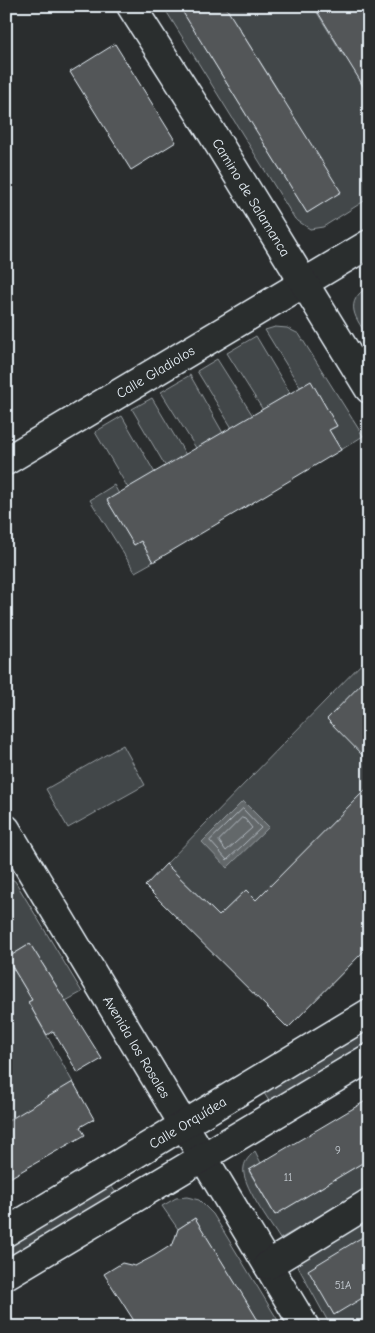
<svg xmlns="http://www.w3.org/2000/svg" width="375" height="1333" font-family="'Comic Neue',sans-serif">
	<rect width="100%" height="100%" fill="#2a2d2e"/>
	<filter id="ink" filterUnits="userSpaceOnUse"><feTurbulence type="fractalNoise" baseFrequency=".02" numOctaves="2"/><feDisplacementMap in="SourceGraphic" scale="10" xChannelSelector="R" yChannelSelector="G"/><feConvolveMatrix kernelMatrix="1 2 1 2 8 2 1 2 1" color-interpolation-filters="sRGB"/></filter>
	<g filter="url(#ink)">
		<path fill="#424648" stroke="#959ca0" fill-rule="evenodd" d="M 163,6 L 313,6 L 344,56 L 369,40 L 369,73 L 359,80 L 369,96 L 369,198 L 323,227 L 310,229 L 295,219 ZM 235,22 L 281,95 L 247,116 L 202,43 ZM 295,119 L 340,192 L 307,213 L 262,140 Z
			M 369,286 L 369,339 C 356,318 342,303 369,286 Z
			M 275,327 L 287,328 L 299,334 L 363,436 L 341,450 L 329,430 L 337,426 L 311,382 L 300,387 L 265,330 Z
			M 256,336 L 290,393 L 263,410 L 227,353 Z
			M 217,359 L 253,416 L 232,428 L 197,371 Z
			M 190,375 L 223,433 L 196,448 L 161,392 Z
			M 152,398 L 186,455 L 166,467 L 132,409 Z
			M 122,416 L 155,473 L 128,488 L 95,432 Z
			M 114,485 L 119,494 L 108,501 L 134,545 L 141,541 L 153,562 L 135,572 L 90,500 Z
			M 369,656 L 369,787 L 256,900 L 246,890 L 219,916 L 166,864 Z
			M 123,745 L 145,785 L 68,828 L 46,789 Z
			M 6,876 L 15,881 L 82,992 L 62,1003 L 56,985 L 30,944 L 7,958 L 32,1000 L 28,1002 L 76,1088 L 6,1129 Z
			M 369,1030 L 369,1041 L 269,1101 L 264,1093 Z
			M 255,1151 L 261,1163 L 249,1171 L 275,1215 L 369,1159 L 369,1186 L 280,1239 C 271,1224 240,1183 244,1167 C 245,1160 250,1156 255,1151 Z
			M 110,1184 L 116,1193 L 6,1259 L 6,1245 Z
			M 187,1197 L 199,1200 L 213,1214 L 282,1327 L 262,1327 L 195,1218 L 178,1229 L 162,1206 L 176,1198 Z
			M 369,1219 L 369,1327 L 331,1327 L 296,1263 Z"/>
		<path fill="#63686b" stroke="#989fa3" d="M 243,801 L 269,827 L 227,868 L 202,842 Z"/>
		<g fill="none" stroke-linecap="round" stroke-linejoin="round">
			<path stroke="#b3bac0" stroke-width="1" d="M 243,809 L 261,828 L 227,860 L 210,841 Z
				M 242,818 L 245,819 L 252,828 L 226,851 L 219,841 Z"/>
		</g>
		<path fill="#535759" stroke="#e8f1f8" d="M 179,6 L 225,6 L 341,192 L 307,213 Z
			M 314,6 L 360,6 L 369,20 L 369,95 Z
			M 115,44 L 176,142 L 131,170 L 70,72 Z
			M 311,381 L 337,426 L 329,430 L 341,450 L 153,562 L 141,541 L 134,545 L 107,500 Z
			M 369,676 L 369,762 L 327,719 Z
			M 369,786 L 369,946 L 288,1028 L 145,886 L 166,864 L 219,916 L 246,890 L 256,900 Z
			M 30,944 L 102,1059 L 78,1073 L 53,1031 L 47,1035 L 28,1002 L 32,1000 L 7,958 Z
			M 73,1082 L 94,1119 L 80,1127 L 85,1135 L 6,1180 L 6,1122 Z
			M 369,1099 L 369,1159 L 275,1215 L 249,1170 Z
			M 195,1218 L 242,1294 L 262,1327 L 138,1327 L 104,1274 L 122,1263 L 135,1266 L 154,1256 L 173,1244 L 178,1229 Z
			M 369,1233 L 369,1294 L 334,1315 L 308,1270 Z"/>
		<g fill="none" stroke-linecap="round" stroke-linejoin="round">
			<defs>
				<g id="minor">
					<path id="s1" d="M 6,461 L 369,244"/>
					<path id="s2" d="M 6,829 L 305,1327"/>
					<path d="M 268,1265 L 369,1203"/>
				</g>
				<g id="tertiary">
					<path id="s3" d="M 131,6 L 207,125 L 369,389"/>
					<path id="s4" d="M 6,1232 L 369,1013"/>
					<path d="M 6,1275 L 369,1058"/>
				</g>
			</defs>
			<use href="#minor" stroke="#e8f1f8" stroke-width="31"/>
			<use href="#tertiary" stroke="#e8f1f8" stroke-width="31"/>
			<use href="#minor" stroke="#2a2d2e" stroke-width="28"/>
			<use href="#tertiary" stroke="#2a2d2e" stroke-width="28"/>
		</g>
	</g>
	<g text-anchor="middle" stroke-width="5" stroke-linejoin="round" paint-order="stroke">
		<g font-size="11" fill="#c3cad0">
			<text x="338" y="1154">9</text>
			<text x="288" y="1181">11</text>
			<text x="343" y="1289">51A</text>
		</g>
		<g font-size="14" fill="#e8f1f8" stroke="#2a2d2e">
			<text dy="5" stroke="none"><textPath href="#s3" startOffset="226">Camino de Salamanca</textPath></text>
			<text dy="5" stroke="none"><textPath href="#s1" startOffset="174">Calle Gladiolos</textPath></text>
			<text dy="5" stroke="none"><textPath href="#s2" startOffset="254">Avenida los Rosales</textPath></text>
			<text dy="5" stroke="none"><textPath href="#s4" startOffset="212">Calle Orquídea</textPath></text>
		</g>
	</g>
	<rect width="375" height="1333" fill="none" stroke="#2a2d2e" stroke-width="25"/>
	<rect x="12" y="12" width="350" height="1308" fill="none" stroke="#e8f1f8" stroke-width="2" filter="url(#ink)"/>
</svg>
